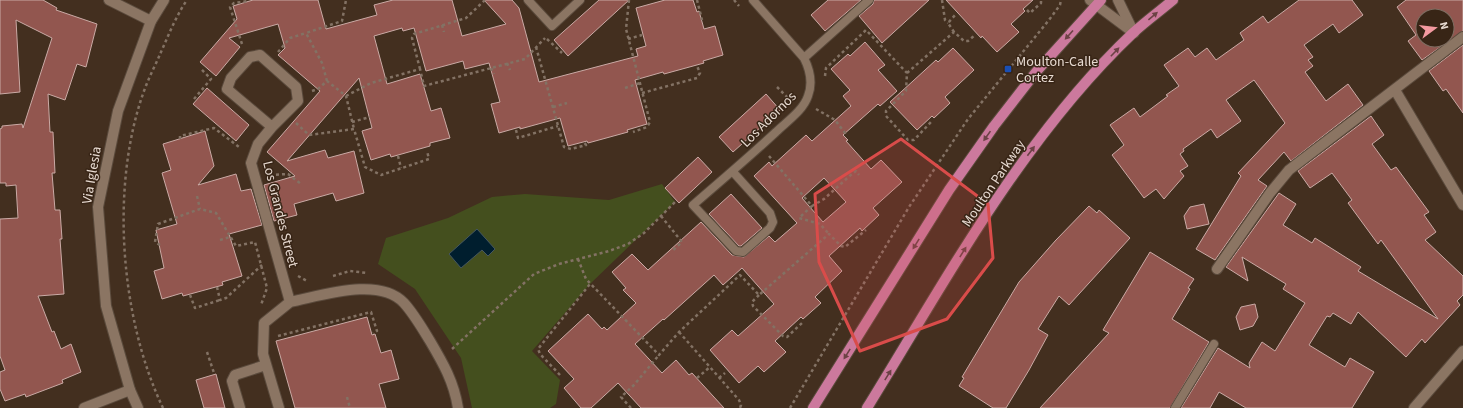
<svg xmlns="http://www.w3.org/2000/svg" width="1463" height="408" font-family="'Source Sans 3',sans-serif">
	<rect width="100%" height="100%" fill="#432f1f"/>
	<path fill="#444f1e" d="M 662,184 L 675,202 L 590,284 L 532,351 L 560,380 L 556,404 L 550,408 L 472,408 L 461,358 L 415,289 L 378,264 L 386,238 L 448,218 L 492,197 L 525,194 L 609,200 Z"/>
	<path fill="#001e2e" stroke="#45565f" d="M 477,229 L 495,249 L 488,256 L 482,250 L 461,268 L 449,254 Z"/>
	<path fill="#92564f" stroke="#caaaa5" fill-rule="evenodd" d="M 0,0 L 43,0 L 57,8 L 56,10 L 97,24 L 86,67 L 77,64 L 65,100 L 48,94 L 50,132 L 53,132 L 55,173 L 52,173 L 55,210 L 60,210 L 62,239 L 60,239 L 64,294 L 38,296 L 52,332 L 54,331 L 61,349 L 71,344 L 81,372 L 62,380 L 63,383 L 26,397 L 25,394 L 5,401 L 0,389 L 0,372 L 5,370 L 0,356 L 0,219 L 18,218 L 16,185 L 6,186 L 6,183 L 0,183 L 0,129 L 2,128 L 2,126 L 22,124 L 23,128 L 52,38 L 16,20 L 20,92 L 0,94 Z
		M 253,0 L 318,0 L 326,29 L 377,15 L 374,5 L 393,0 L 452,0 L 462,36 L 506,24 L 484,0 L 512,0 L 519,8 L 539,82 L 638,56 L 636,49 L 646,46 L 636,8 L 665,0 L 693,0 L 697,12 L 699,11 L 704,29 L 715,26 L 723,55 L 703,61 L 704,63 L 664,74 L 663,72 L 635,80 L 647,124 L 627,130 L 628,132 L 588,143 L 587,141 L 568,146 L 560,118 L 520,129 L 520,127 L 499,133 L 491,104 L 500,102 L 489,63 L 465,69 L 463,61 L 426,71 L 414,28 L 403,31 L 402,28 L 374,36 L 387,84 L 420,74 L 431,111 L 441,108 L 450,138 L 430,143 L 430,146 L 391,157 L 390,154 L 371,160 L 362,131 L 372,128 L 359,78 L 287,161 L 325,150 L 328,158 L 354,151 L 364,193 L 336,201 L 333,193 L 294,204 L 297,215 L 274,221 L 264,185 L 295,176 L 267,152 L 320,91 L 278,55 L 285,48 L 278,24 L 229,38 L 240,47 L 216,76 L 200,62 L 237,19 L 233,6 Z
		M 599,0 L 629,0 L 568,56 L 554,40 Z
		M 828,0 L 861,0 L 825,31 L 811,15 Z
		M 874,0 L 929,0 L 882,43 L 859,16 L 873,4 Z
		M 946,0 L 1033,0 L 1023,9 L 1025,11 L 1011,24 L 1019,32 L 997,52 L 982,36 L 981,38 Z
		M 1299,0 L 1352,0 L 1363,15 L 1339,33 L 1333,24 L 1304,45 L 1313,57 L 1308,60 L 1313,66 L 1305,72 L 1326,101 L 1348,84 L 1363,105 L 1291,161 L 1284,152 L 1258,180 L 1267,186 L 1215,260 L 1196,249 L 1241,176 L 1238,173 L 1285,123 L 1254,80 L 1226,100 L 1241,121 L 1217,138 L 1211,129 L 1183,149 L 1184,151 L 1180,154 L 1188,166 L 1180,171 L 1184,176 L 1164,199 L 1156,189 L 1144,198 L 1112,155 L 1124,145 L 1110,125 L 1134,108 L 1140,117 L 1168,96 L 1166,95 L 1179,86 L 1164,65 L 1188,48 L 1195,57 L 1207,48 L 1216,60 L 1244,40 L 1240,33 L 1263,16 L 1268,23 Z
		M 1406,0 L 1463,0 L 1463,31 L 1422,60 L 1408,41 L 1416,35 L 1397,7 ZM 1423,16 L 1447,16 L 1447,40 L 1423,40 Z
		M 865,42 L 885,65 L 878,70 L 897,91 L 880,106 L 878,104 L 843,135 L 848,140 L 846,141 L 871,169 L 881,160 L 902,182 L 873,208 L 879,215 L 862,231 L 860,228 L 829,256 L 842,271 L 815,297 L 821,303 L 803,319 L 801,317 L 775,341 L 786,352 L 764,372 L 758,366 L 739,383 L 710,350 L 732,330 L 738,336 L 774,304 L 742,268 L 723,285 L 714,275 L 664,320 L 663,319 L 635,344 L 662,373 L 676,360 L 689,375 L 692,373 L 724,408 L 641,408 L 618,383 L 591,408 L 581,408 L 564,388 L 574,379 L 548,351 L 588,314 L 602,329 L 604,327 L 607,330 L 636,303 L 623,290 L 626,288 L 612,272 L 632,254 L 648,270 L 701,222 L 732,255 L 744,257 L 769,236 L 775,242 L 797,223 L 754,176 L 769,162 L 772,166 L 806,135 L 812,141 L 851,106 L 843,96 L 850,90 L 831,69 L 848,54 L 850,56 ZM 824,178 L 846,202 L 823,222 L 802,198 Z
		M 1463,45 L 1463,113 L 1446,89 L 1443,91 L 1429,71 Z
		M 953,48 L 974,70 L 945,97 L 950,103 L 934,118 L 932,116 L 917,130 L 890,102 L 936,60 L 938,62 Z
		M 207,88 L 249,125 L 236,141 L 193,104 Z
		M 766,94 L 780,110 L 733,152 L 719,137 Z
		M 1371,116 L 1384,135 L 1372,144 L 1391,170 L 1396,167 L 1429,212 L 1424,215 L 1436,232 L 1425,240 L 1463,276 L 1463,295 L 1457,301 L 1460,305 L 1425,343 L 1422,339 L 1406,357 L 1358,312 L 1351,324 L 1333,313 L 1330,317 L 1327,316 L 1309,345 L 1345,367 L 1350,358 L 1374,372 L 1352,408 L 1246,408 L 1219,392 L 1210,408 L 1181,408 L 1218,348 L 1250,368 L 1249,363 L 1262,342 L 1275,351 L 1305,303 L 1283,289 L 1286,284 L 1242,257 L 1248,281 L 1226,267 L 1279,193 L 1296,204 L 1283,225 L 1312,243 L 1315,238 L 1361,267 L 1358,271 L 1438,319 L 1381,240 L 1378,244 L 1348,203 L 1352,200 L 1332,173 L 1310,188 L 1298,171 Z
		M 205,131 L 214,166 L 198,185 L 236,174 L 241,191 L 251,189 L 262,225 L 229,234 L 242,276 L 222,282 L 223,285 L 183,296 L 182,293 L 162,299 L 154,271 L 164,268 L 156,230 L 177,224 L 162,173 L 171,170 L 163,144 Z
		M 698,157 L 712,172 L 679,203 L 665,188 Z
		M 731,194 L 762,228 L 741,246 L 739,246 L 709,214 Z
		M 1204,204 L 1209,224 L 1187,229 L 1184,216 L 1190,207 Z
		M 1089,206 L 1097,213 L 1099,210 L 1130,238 L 1069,305 L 1059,296 L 1038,329 L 1048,335 L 1029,370 L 1006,408 L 993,408 L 959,386 L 964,378 L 962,377 L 1019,282 L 1056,240 Z
		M 1150,252 L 1194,279 L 1188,288 L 1190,289 L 1172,319 L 1209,342 L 1170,408 L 1040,408 L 1109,333 L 1103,330 Z
		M 1255,304 L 1258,317 L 1253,326 L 1240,330 L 1236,317 L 1241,307 Z
		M 367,317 L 372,335 L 375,334 L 381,353 L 391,350 L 399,379 L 379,384 L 386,408 L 295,408 L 276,341 Z
		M 216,374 L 225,408 L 204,408 L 196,380 Z"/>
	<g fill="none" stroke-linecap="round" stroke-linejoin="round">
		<defs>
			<path id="lane" d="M 528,0 L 552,26 L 580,0
				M 804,58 L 869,0
				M 733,172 L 770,213 L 773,222 L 770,228 L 743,252 L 736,251 L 693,205 C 721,181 749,157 776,132 C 786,122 803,111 808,96 C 813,83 810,70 804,58 L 753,0
				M 1175,408 L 1214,344"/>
			<path id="street" d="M 109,0 L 151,21
				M 1395,90 L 1463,205
				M 272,127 L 227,89 L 231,78 L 250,57 L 260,55 L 296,87 L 298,101 L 272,127 L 258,144 L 251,163 L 290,302 L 264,323 L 263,354 L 279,408
				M 1217,269 L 1270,193 L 1289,170 L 1463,37
				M 290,302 C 321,296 379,276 404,303 C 414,314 422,328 430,341 C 443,363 454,382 458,408
				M 84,408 L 130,390
				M 240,408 L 232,381 L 235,375 L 266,365"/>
			<path id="secondary" d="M 1090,0 L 1134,33
				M 1118,0 L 1133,31
				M 138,408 L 130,390 L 106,306 L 98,207 L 118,111 L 151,21 L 164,0
				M 1414,408 L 1463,351"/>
			<path id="primary" d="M 813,408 L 949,190 L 994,126 L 1036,72 L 1101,0
				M 867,408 C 946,280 1023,137 1133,33 C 1146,21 1160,11 1173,0"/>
		</defs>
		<use href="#lane" stroke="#5a4a3c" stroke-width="10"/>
		<use href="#street" stroke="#5a4a3c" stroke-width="12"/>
		<use href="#secondary" stroke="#5a4a3c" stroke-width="12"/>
		<use href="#primary" stroke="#5a4a3c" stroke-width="12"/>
		<path stroke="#837264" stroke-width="2.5" stroke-dasharray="3 3" stroke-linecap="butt" d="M 629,0 L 626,29 L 650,122 L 647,127 L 633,132
			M 697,0 L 702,20
			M 734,0 L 739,6
			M 942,0 L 945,20 L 948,23
			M 1027,10 L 1030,13 L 1041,3 L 1041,0
			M 442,25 L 444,32
			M 954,32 L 948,23 L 956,14
			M 547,39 L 562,53
			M 628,39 L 642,35
			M 242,44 L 230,7 L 234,3 L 249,1
			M 536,47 L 564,147 L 571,149 L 586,145 L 584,142
			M 278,52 L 290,38 L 306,33
			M 507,63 L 510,70
			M 491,68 L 494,74
			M 420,69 L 412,38 L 414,34 L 466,18 L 485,0
			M 907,73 L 954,32 L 964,41 L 968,41 L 975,35
			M 825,76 L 826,68 L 866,30 L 907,73 L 906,91 L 886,111 L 886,116 L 908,140 L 914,140 L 932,121
			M 327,81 L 322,63 L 306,33 L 342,21 L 346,0
			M 777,87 L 790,100
			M 625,88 L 640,83
			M 312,91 L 318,89 L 327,81 L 346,96 L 354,129
			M 642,93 L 697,78 L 700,73 L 697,66
			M 346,96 L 371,83 L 420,69 L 424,86 L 525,59 L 545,38
			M 194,99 L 211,79 L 201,69
			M 553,107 L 567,103
			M 816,109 L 835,120 L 845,133 L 844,136
			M 352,122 L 370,117
			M 296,123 L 309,135 L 354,129 L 365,167 L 381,175 L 429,159 L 427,151
			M 516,130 L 518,138 L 558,126
			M 180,139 L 180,136 L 214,128 L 239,147
			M 398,156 L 401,168
			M 769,156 L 812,206 L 799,218 L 820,224 L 829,234
			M 270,175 L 288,174 L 301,184
			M 197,196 L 200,209
			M 812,206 L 824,199 L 853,173 L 856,171 L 859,175
			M 661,216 L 682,242 L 673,250
			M 220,240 L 230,237
			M 160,245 L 155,242 L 158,224 L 200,209 L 216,213 L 236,246 L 255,242 L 267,288 L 261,305
			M 578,259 L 586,279 L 659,355 L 679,332 L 740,275 L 759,295 L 829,234 L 841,246 L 845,247 L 866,230
			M 298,276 L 307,281
			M 333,276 L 350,271 L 367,273
			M 217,287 L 220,300 L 226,298 L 262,265
			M 190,295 L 195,308 L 220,300
			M 759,295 L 752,302 L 753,306 L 783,336 L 787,337 L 802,323
			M 679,332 L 739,400 L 741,405 L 740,408
			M 278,336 L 371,312 L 377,331 L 373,333
			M 452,349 L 534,274 L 559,264 L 609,251 L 628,244 L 644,233 L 675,202
			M 207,352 L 214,373
			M 560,375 L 540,354 L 538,349 L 590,284
			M 697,378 L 710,367
			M 719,378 L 725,373
			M 347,397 L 350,408
			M 163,408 C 120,318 110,185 144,91 C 149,77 156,64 161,52 C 169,34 176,16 187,0
			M 631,408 L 621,397 L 634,385 L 659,355
			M 790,408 L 909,207 L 968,119 L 1049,20 L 1060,5 L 1061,0"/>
		<use href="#lane" stroke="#8b7563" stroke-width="8"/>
		<use href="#street" stroke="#8b7563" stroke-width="10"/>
		<use href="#secondary" stroke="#8b7563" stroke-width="10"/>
		<use href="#primary" stroke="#cc799d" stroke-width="10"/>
	</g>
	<defs><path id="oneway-solid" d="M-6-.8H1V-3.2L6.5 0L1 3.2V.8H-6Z"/></defs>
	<g fill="#6c4245">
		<use href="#oneway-solid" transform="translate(1153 16) rotate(-40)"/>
		<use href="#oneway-solid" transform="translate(1069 35) rotate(132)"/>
		<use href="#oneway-solid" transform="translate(1115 52) rotate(-46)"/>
		<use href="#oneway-solid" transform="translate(987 136) rotate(125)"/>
		<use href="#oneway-solid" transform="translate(1031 151) rotate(-53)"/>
		<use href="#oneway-solid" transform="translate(916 244) rotate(122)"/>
		<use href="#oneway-solid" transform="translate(963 252) rotate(-58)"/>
		<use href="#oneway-solid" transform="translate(847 354) rotate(122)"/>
		<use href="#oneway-solid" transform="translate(888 375) rotate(-58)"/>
	</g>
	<path fill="#d94c4a" fill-opacity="0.2" stroke="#d94c4a" stroke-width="3" stroke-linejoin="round" d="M 901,139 L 988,204 L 993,258 L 947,319 L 860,351 L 819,262 L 815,194 Z"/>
	<rect fill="#1a4fb4" stroke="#382516" stroke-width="1.5" x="1004" y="65" width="8" height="8" rx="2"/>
	<g text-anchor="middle" stroke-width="3" stroke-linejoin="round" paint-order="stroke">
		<g font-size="14" fill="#e7dad1" stroke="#382516" text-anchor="start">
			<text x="1016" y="66">Moulton-Calle<tspan x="1016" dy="16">Cortez</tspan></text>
		</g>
		<g font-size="14" fill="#e7dad1" stroke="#382516">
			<text transform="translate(768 119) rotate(-45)" y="5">Los Adornos</text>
			<text transform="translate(91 175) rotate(-80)" y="5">Via Iglesia</text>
			<text transform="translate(993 183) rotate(-56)" y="5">Moulton Parkway</text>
			<text transform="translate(281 214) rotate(76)" y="5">Los Grandes Street</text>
		</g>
	</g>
	<g transform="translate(1435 28) rotate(75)"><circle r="19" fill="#382516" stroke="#7e6d61"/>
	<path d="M0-3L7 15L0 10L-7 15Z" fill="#f49aa0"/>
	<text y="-6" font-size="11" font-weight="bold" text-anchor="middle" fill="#e7dad1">N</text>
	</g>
</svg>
